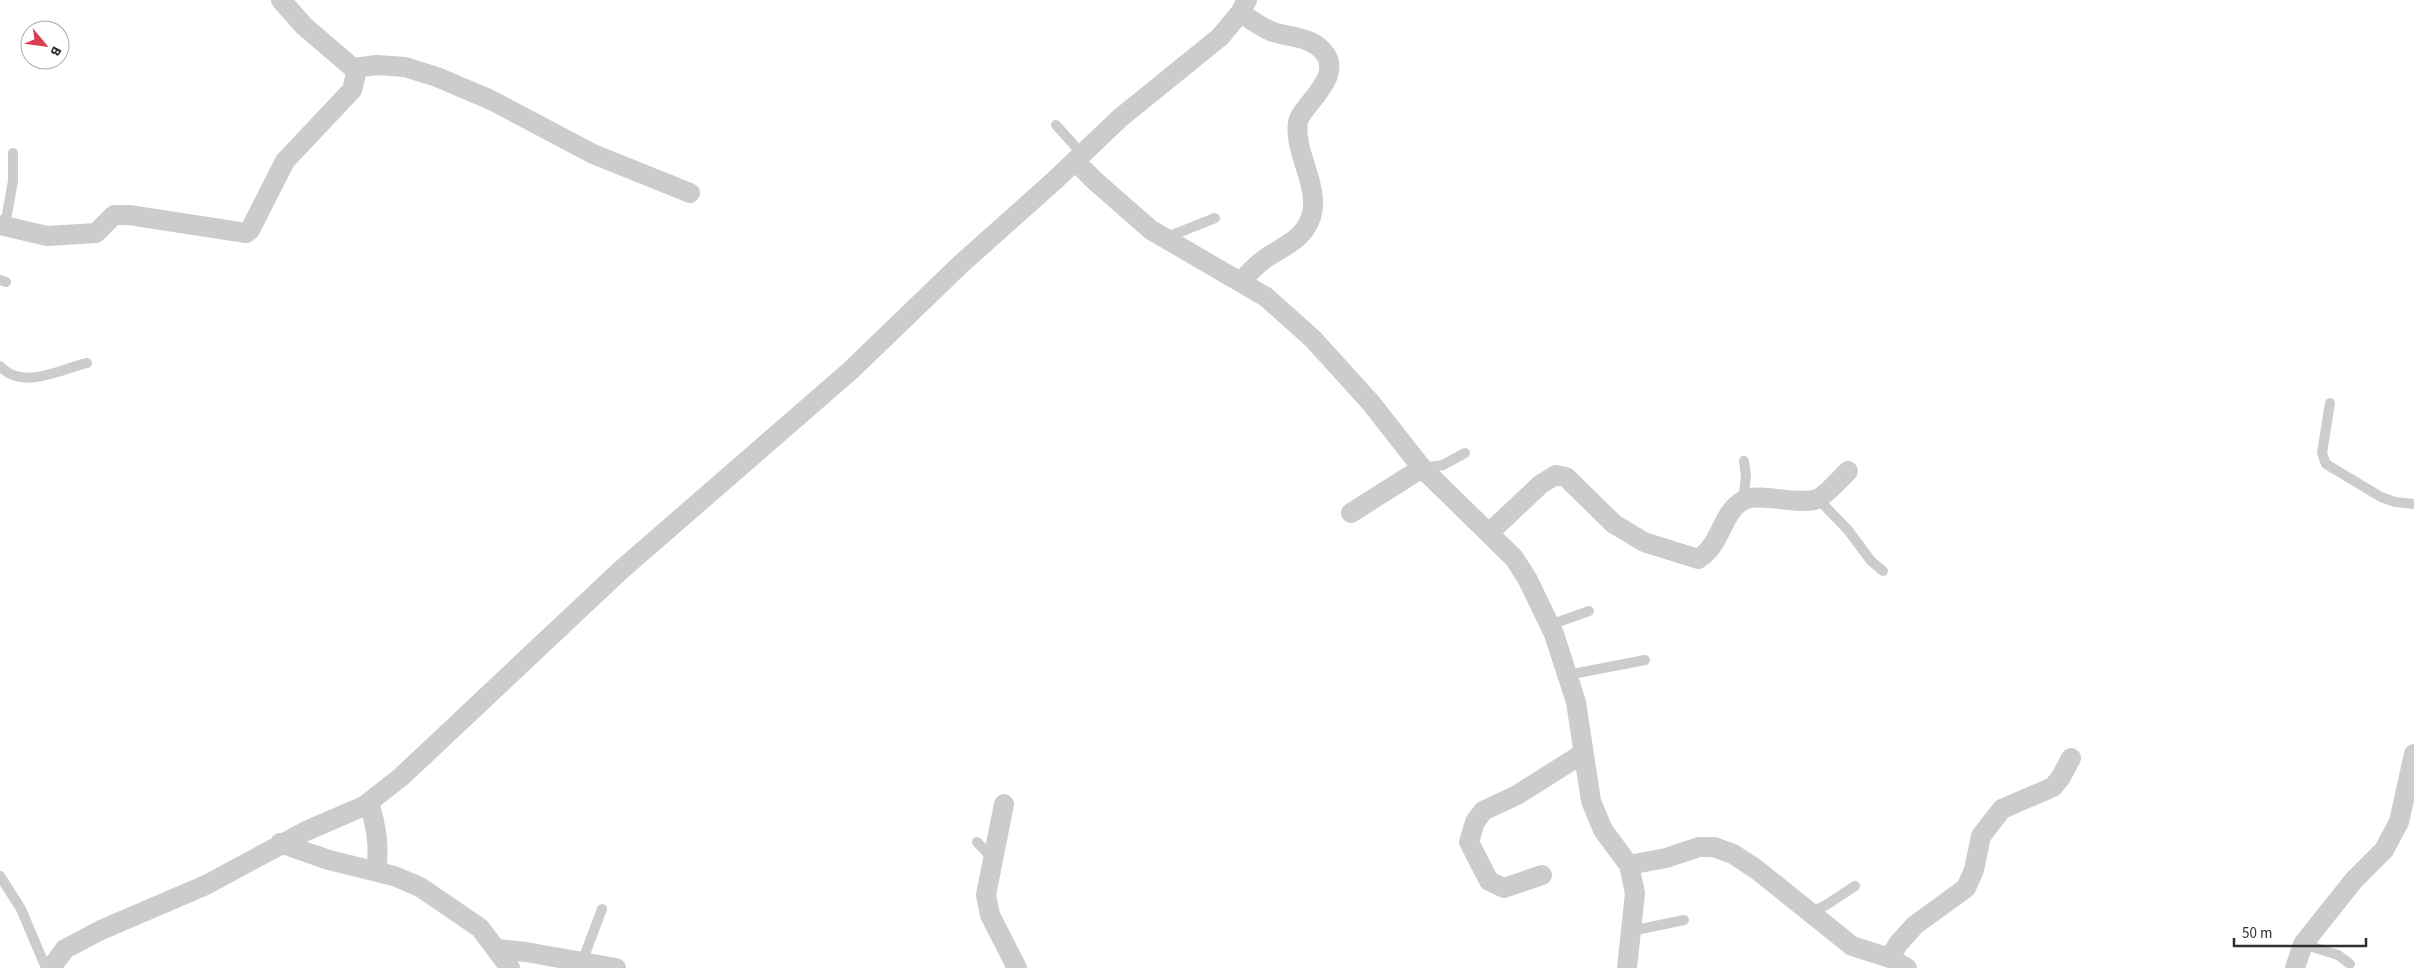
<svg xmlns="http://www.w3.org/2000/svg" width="2414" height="968" font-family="'Source Sans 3',sans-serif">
	<rect width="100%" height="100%" fill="#fff"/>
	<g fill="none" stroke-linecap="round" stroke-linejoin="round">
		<path stroke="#ccc" stroke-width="10" d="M 1056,125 L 1082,154
			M 5,225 L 13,181 L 13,153
			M 1165,238 L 1215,218
			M 0,280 L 6,282
			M 0,366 C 22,391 60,369 87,363
			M 2330,403 L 2322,453 L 2326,464 L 2381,497 L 2395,502 L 2414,504
			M 1422,468 L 1443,465 L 1465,453
			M 1818,499 L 1848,530 L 1871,561 L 1883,571
			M 1743,501 L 1746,476 L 1744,461
			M 1550,625 L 1589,611
			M 1567,675 L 1645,660
			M 977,842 L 993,859
			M 0,876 L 21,909 L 46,968
			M 1810,913 L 1826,905 L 1855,886
			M 1631,931 L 1684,920
			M 2303,944 L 2338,955 L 2350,964
			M 582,962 L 602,909"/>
		<path stroke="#ccc" stroke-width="20" d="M 281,0 L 304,26 L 353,68 L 377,65 L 405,67 L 437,77 L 491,100 L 593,154 L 690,193
			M 1240,13 C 1251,19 1262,28 1273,32 C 1289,37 1310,37 1322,50 C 1347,76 1301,105 1298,122 C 1293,155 1324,190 1309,222 C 1300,241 1282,247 1266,258 C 1257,264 1249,273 1241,281
			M 1075,161 L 1095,181 L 1151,230 L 1266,297 L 1313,339 L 1371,403 L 1422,468 L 1514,558 L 1528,580 L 1554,634 L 1576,702 L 1591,801 L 1603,830 L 1629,865 L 1635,893 L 1627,968
			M 0,225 L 47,236 L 96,233 L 114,215 L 129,215 L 246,233 L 250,230 L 285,161 L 352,90 L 356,74 L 353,68
			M 1351,513 L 1422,468
			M 1489,533 L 1541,484 L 1556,475 L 1566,477 L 1614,524 L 1644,542 L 1698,559 C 1722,545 1721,512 1744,500 C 1760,492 1797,506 1817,499 C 1825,496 1841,478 1848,471
			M 369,802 C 376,826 380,847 376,871
			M 1004,804 L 986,895 L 990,915 L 1017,968
			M 280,843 L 329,860 L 394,876 L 420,887 L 480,928 L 510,968
			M 1629,865 L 1666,858 L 1699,847 L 1714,847 L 1733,854 L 1756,869 L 1852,946 L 1890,958 L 1907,968
			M 1542,875 L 1504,888 L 1489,881 L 1469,842 L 1475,822 L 1483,811 L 1517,795 L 1582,754
			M 497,949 L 526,952 L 616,968
			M 1890,958 L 1898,944 L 1915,925 L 1966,888 L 1974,870 L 1981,836 L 2002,809 L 2053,787 L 2061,777 L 2071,758
			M 51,968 L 65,949 L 101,930 L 206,885 L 306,831 L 364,806 L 401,777 L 621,570 L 850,371 L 961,264 L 1054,181 L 1120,118 L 1220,37 L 1240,13 L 1247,0
			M 2295,968 L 2303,944 L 2354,880 L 2384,850 L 2399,822 L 2414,754"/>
	</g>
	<g transform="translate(45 45) rotate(119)"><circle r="24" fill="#ffffff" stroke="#acacac"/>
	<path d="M0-4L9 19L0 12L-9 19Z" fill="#d83e50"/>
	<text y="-8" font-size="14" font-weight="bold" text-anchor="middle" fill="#2f2f2f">B</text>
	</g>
	<path d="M2234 938v8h132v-8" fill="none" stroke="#2f2f2f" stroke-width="2.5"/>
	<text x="2242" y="938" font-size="15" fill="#2f2f2f" stroke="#ffffff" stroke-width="4" paint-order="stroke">50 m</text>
</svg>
